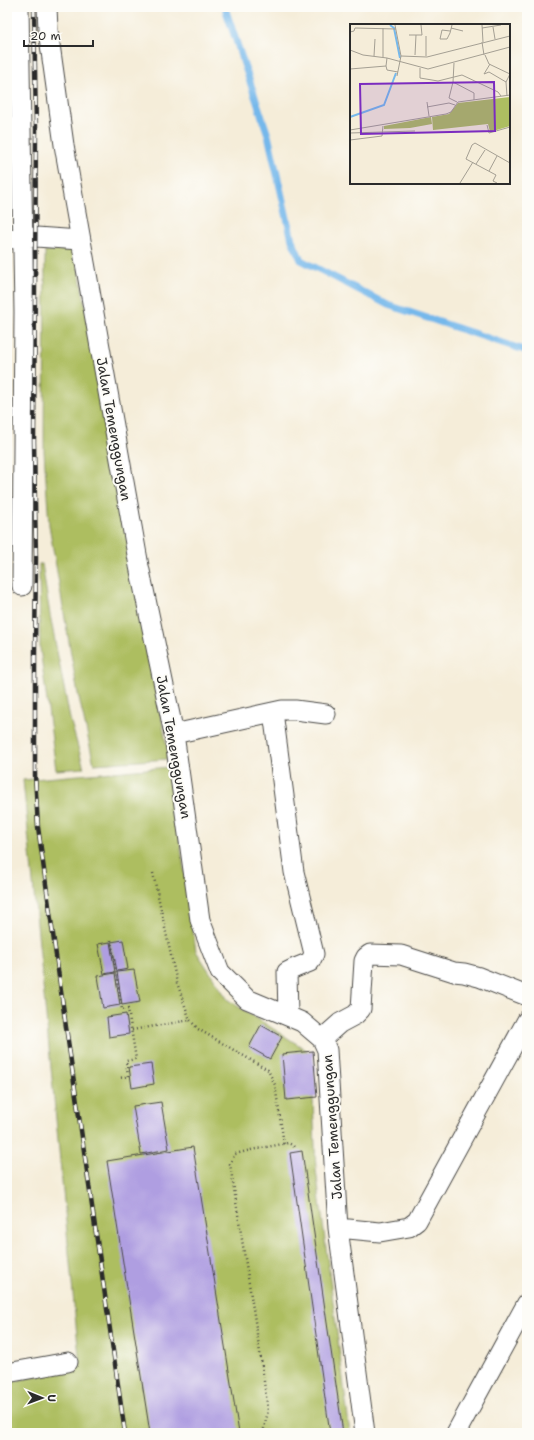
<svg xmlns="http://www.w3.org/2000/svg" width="534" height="1440" font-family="'Shantell Sans',sans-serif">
	<rect width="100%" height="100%" fill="#fdfcf7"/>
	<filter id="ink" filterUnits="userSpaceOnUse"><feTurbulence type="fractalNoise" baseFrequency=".025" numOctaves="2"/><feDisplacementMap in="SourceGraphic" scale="8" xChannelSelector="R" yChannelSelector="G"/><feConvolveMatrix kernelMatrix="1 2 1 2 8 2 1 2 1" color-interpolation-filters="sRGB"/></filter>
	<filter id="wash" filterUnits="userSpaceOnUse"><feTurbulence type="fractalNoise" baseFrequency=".012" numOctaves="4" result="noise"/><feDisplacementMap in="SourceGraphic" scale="16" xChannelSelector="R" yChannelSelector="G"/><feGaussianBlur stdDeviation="0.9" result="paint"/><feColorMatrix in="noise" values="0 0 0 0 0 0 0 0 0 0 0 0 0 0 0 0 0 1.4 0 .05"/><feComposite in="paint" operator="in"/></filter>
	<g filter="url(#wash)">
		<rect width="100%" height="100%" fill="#f5edd9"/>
		<path fill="#adbe61" stroke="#6c7446" d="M 75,250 L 169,759 L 94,764 L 77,689 L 49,525 L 44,451 L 45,251 Z
			M 39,564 L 42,564 L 50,615 L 70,719 L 84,768 L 56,770 L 40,648 Z
			M 169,767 L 196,951 L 228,1000 L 311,1053 L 316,1170 L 350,1433 L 10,1433 L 7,1423 L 7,1383 L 80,1366 L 23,780 Z"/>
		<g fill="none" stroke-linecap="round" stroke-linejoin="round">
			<path stroke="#75b8eb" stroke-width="7" d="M 226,7 L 226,11 L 268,135 L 292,240 L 301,260 L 388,305 L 527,351"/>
		</g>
		<g id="blocks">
			<path fill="#af9ee1" d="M 123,940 L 128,969 L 117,971 L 111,942 Z
				M 110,942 L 115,972 L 104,974 L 98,944 Z
				M 134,970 L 140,1002 L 122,1005 L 117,972 Z
				M 115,973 L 120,1005 L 103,1008 L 98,976 Z
				M 126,1014 L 129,1034 L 109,1037 L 107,1017 Z
				M 261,1025 L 282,1037 L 270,1059 L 249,1047 Z
				M 313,1051 L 317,1097 L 286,1100 L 282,1054 Z
				M 151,1064 L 154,1084 L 132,1088 L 129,1067 Z
				M 161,1102 L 169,1149 L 141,1154 L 133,1106 Z
				M 193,1147 L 239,1433 L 150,1433 L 107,1161 Z
				M 302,1151 L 343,1433 L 330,1433 L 290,1153 Z"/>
		</g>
	</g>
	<g filter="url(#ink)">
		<use href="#blocks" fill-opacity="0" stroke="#494845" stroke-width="1"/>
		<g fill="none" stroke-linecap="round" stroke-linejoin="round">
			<defs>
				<path id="street" d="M 19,7 L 24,312 L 22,586
					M 47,7 L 48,30 L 64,145 L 139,566 L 174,734 L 200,920 L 220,972 L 247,999 L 302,1022 L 322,1039 L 327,1050 L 338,1228 L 365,1433
					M 7,239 L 36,237 L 80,240
					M 273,712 L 294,872 L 314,954 L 310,962 L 295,968 L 287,972 L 288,1016
					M 174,734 L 282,710 L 295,710 L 326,714
					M 322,1039 L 340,1023 L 355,1015 L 361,1009 L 364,961 L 366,957 L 370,954 L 401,955 L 454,972 L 464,973 L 479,977 L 527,996
					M 338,1228 L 380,1232 L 409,1227 L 417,1221 L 527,1020
					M 7,1373 L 68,1362
					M 456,1433 L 527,1303"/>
			</defs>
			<use href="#street" stroke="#494845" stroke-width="21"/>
			<path stroke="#494845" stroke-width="2.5" stroke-dasharray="1 3" stroke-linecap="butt" d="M 153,873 L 177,983 L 190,1020 L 198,1029 L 268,1070 L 275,1085 L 284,1144
				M 111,940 L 122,1010 L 128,1009 L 136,1059 L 126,1061 L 128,1077 L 118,1078
				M 132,1030 L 190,1020
				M 263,1433 L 268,1411 L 261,1359 L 230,1164 L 235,1154 L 251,1150 L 288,1143 L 292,1145 L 294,1147"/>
			<use href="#street" stroke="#fff" stroke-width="19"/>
			<defs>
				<path id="rail" d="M 34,7 L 36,129 L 34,441 L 36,558 L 35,651 L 35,775 L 38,827 L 66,1027 L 125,1433"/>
			</defs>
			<use href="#rail" stroke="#2b2b2b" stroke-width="4.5"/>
			<use href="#rail" stroke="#fdfcf7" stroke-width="3" stroke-dasharray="9" stroke-linecap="butt"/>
		</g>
	</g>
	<g text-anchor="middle" stroke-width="4" stroke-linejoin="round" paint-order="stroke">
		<g font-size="14" fill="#2b2b2b" stroke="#fdfcf7">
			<text transform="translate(114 429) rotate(80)" y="5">Jalan Temenggungan</text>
			<text transform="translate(174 747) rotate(80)" y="5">Jalan Temenggungan</text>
			<text transform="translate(332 1127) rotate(-94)" y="5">Jalan Temenggungan</text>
		</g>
	</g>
	<g transform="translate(350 24)">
		<rect width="160" height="160" fill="#f5edd9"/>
		<path d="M 160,73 L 160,102 L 140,108 L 138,100 L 83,106 L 82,93 L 99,90 L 108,79 ZM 81,93 L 82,100 L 60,104 L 34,105 L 34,102 Z" fill="#adbe61"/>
		<path fill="none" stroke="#75b8eb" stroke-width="2" d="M 40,1 L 44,4 L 50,34M 0,93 L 34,81 L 46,49"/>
		<path fill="none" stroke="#a49f93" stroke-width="1" d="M 45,1 L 51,32M 132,1 L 133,18M 143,3 L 145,15M 33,4 L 33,33M 101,4 L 113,7M 132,4 L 151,1M 100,7 L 92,6 L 90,15 L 97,15 L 100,9 L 102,1M 0,8 L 4,7 L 5,4 L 46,5M 59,11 L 72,11 L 71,1M 76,12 L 76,32M 132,18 L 134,31M 0,26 L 13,31 L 37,34 L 78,45 L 160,23M 65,31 L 66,11M 135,31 L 139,40 L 160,50M 24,32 L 25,15M 104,39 L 103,58 L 124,69 L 124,76M 140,40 L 134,50 L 139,48 L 156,58M 36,42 L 37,46 L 48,48M 70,44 L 70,54 L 88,57 L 112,51 L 148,68 L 151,72M 0,45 L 36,42 L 37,34M 47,52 L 51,32 L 77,33 L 160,12M 103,58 L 99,74 L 107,78M 157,72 L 156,58 L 160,50M 77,78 L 79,92M 77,83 L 99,79 L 105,81M 137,101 L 139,109 L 160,103M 0,106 L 96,90 L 101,88 L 108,78 L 160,71M 0,109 L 65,107M 0,116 L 32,112 L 33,102M 126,140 L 135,126M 139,147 L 147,132M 110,159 L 123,138M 147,159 L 143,157 L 146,151 L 116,135 L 122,121 L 125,119 L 160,139"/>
		<path fill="#7b2cbf" fill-opacity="0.15" stroke="#7b2cbf" stroke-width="2" d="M 144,58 L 145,107 L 11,110 L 10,60 Z"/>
		<rect width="160" height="160" fill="none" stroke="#2b2b2b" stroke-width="2"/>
	</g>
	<rect width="534" height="1440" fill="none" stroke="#fdfcf7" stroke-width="24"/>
	<g transform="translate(42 1398) rotate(91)" stroke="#fdfcf7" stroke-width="3" paint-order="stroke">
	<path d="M0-3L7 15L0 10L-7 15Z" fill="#2b2b2b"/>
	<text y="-6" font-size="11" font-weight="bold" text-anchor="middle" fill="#2b2b2b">U</text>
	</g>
	<path d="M24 40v6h69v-6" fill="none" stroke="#2b2b2b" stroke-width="2"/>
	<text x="30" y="40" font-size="12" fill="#2b2b2b" stroke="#fdfcf7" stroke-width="3" paint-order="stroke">20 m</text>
</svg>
